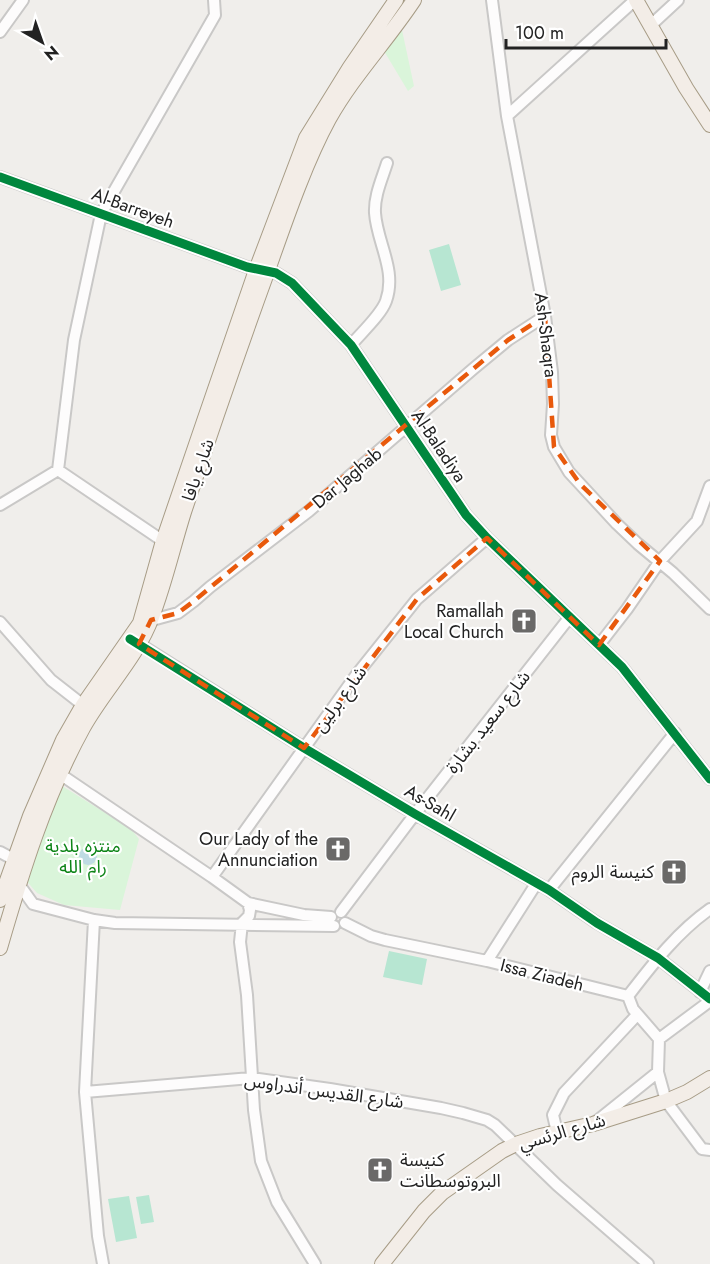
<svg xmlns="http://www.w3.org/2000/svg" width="710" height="1264" font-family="Jost,'Noto Sans Arabic',sans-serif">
	<rect width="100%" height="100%" fill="#f0eeeb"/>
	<path fill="#daf5da" d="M 402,30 L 414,86 L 408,91 L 384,51 Z
		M 59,784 L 131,829 L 139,839 L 120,910 L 64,905 L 37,893 L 22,876 Z"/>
	<path fill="#b7e6d2" d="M 449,244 L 461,285 L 441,291 L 429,250 Z
		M 389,951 L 427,959 L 422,985 L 383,977 Z
		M 149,1195 L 154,1222 L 141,1224 L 136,1197 Z
		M 129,1196 L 137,1238 L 116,1242 L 108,1199 Z"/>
	<path fill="#bfdbe3" d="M79 856a9 9 0 1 1 18 0a9 9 0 1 1-18 0Z"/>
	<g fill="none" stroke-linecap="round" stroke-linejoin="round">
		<defs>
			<path id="minor" d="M 492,0 L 507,116 L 545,316 L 552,372 L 553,404 L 551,435 L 554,447 L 569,472 L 617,524 L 638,544 L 673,573 L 710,609
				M 651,25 L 678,0
				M 0,32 L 23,0
				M 507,116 L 635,0
				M 0,177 L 247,267 L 276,273 L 292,283 L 351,345 L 466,515 L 487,538 L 622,667 L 710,779
				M 351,345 C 361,333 381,315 386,301 C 397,270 377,243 375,213 C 374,196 382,179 387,163
				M 58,470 L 74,340 L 101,214 L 215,15 L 214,0
				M 0,505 L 58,470 L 163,541
				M 0,622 L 51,680 L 83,705
				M 145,622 L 178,613 L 194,601 L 210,587 L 309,511 L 473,369 L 508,340 L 545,316
				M 133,640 L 304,748 L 415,814 L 549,890 L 597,923 L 658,958 L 710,999
				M 599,645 L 627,609 L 660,561 L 697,521 L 710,486
				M 54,770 L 212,877 L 248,903 L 250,910 L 249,916 L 242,923 L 240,942 L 247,995 L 254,1110 L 261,1161 L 277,1202 L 315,1264
				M 0,852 L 13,859 L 18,883 L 33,904 L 94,920 L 115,923 L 334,926
				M 212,877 L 357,674 L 417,599 L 487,538
				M 549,890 L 675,733
				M 248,903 L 304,915 L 331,917
				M 341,912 L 415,814 L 569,618
				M 94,920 L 85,1092 L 98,1236 L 103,1264
				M 345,923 L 371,936 L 385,940 L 487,961 L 628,996 L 633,1009 L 659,1039 L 658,1072 L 666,1101 L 702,1149 L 710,1150
				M 487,961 L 536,884
				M 700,992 L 710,971
				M 628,996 C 652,965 677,932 710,909
				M 659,1039 L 710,1001
				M 85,1092 L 251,1078 L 330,1089 L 441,1108 L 463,1113 L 487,1120 L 495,1125 L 557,1185 L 648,1264
				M 597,1121 L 658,1072
				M 557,1132 L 553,1115 L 564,1093 L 637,1015"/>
			<path id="major" d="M 636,0 L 686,88 L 710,125
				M 0,900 L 30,816 L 63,740 L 83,705 L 140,623 L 163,541 L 203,424 L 256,270 L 306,138 L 350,67 L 396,0
				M 0,948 C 22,872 45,797 83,728 C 104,690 137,658 152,617 C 165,583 173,547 184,512 C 211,431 239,350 268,270 C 285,222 305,163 329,119 C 353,76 387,41 414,0
				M 382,1264 L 424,1211 L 442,1193 L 502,1151 L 516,1144 L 540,1136 L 593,1124 L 666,1101 L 687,1092 L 710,1078"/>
		</defs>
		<use href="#minor" stroke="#c9c8c7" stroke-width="14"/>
		<use href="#major" stroke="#a79c86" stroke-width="16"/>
		<use href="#minor" stroke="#fdfcfc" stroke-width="10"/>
		<use href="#major" stroke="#f3ede7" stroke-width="14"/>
		<defs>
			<path id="cycleway" d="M 0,177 L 247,267 L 276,273 L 292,283 L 351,345 L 466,515 L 487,538 L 622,667 L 710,779
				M 130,639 L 304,748 L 415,814 L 549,890 L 597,923 L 658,958 L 710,999"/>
		</defs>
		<use href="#cycleway" stroke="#fff" stroke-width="13"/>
		<use href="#cycleway" stroke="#00873e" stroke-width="9"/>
	</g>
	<path fill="none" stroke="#e8590c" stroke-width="4.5" stroke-dasharray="12 8" stroke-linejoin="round" d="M 545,316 L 554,447 L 580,484 L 660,561 L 599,645 L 487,538 L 417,599 L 304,748 L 139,644 L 151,620 L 178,613 L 194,601 L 508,340 Z"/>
	<defs>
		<symbol id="church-square" viewBox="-11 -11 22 22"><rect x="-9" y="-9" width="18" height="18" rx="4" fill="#6a6968" stroke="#fff"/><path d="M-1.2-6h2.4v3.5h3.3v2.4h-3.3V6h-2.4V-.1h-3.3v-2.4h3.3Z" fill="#fff"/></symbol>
	</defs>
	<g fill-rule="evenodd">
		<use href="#church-square" x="509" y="606" width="30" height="30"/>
		<use href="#church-square" x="323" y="834" width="30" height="30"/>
		<use href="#church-square" x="659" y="857" width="30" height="30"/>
		<use href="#church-square" x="365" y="1155" width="30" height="30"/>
	</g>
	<g text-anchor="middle" stroke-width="4.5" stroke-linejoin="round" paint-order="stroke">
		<g font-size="18" fill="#222" stroke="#fff">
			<text transform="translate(133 208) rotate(20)" y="6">Al-Barreyeh</text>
			<text transform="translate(546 335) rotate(83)" y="6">Ash-Shaqra</text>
			<text transform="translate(439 446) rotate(56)" y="6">Al-Baladiya</text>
			<text transform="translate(198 470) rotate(-71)" y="6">شارع يافا</text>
			<text transform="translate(347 478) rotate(-40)" y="6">Dar Jaghab</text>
			<text transform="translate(340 699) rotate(-54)" y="6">شارع برلين</text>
			<text transform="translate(488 722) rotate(-52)" y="6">شارع سعيد بشارة</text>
			<text transform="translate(430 803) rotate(30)" y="6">As-Sahl</text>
			<text transform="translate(542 975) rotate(14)" y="6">Issa Ziadeh</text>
			<text transform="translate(324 1091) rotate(8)" y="6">شارع القديس أندراوس</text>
			<text transform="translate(562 1132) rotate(-16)" y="6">شارع الرئسي</text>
		</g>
		<g font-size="18" fill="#222" stroke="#fff" text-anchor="end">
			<text x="504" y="617">Ramallah<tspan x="504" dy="21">Local Church</tspan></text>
			<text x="318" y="845">Our Lady of the<tspan x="318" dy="21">Annunciation</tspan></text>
			<text x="654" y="878">كنيسة الروم</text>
			<text x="400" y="1166" text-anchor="start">كنيسة<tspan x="400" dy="21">البروتوسطانت</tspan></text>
		</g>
		<g font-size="18" fill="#0c8416" stroke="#fff">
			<text x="83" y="852">منتزه بلدية<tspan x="83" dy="21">رام الله</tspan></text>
		</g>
	</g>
	<g transform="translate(42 42) rotate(140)" stroke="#ffffff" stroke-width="4.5" paint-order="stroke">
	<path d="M0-4.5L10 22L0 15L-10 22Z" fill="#222222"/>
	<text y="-9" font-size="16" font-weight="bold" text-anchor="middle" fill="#222222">N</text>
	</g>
	<path d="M506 39v9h160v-9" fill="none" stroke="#222222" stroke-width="3"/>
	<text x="515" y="39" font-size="18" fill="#222222" stroke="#ffffff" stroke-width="4.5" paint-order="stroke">100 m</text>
</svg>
